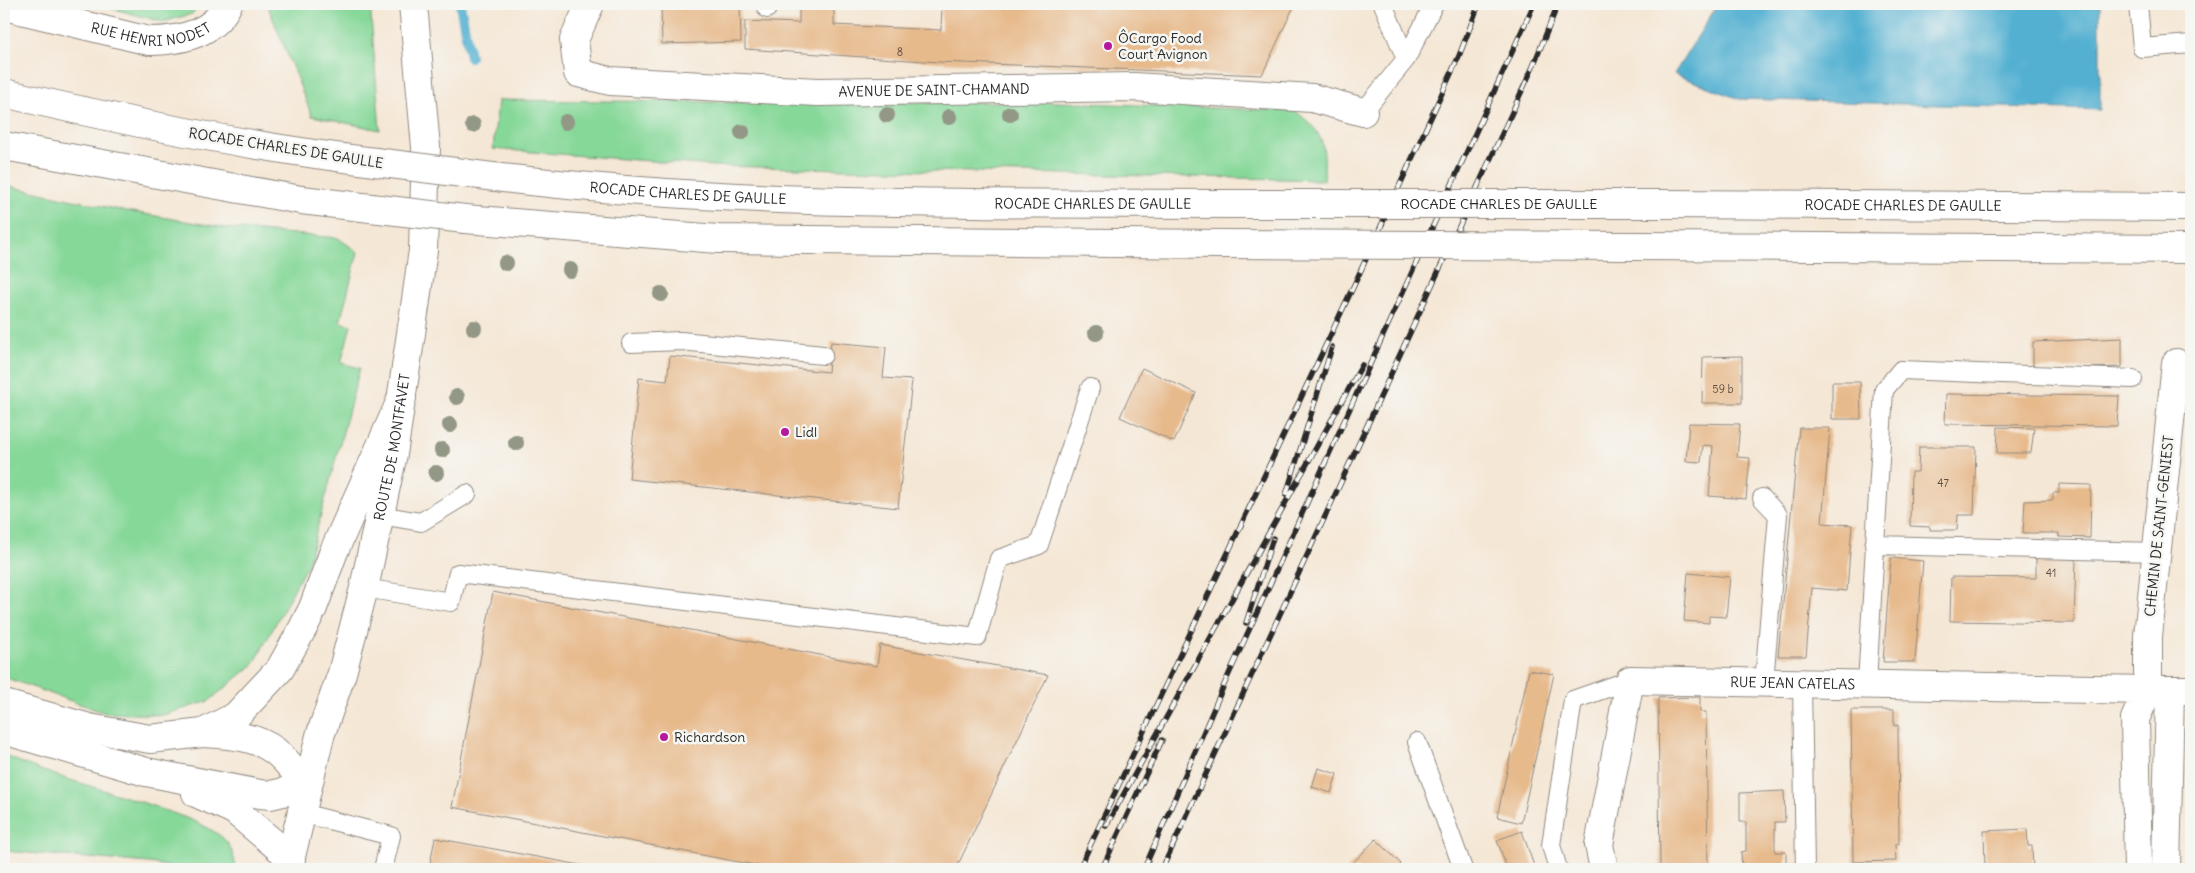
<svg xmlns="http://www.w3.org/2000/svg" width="2195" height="873" font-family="Delius,sans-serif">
	<rect width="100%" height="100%" fill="#f6f6f2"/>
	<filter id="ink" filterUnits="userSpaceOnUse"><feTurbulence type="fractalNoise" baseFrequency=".02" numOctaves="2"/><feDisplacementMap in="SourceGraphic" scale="10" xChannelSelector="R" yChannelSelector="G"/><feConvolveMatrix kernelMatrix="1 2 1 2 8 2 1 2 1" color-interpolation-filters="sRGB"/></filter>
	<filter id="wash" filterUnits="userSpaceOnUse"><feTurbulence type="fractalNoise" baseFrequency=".0096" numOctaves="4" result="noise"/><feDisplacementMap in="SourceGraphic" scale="20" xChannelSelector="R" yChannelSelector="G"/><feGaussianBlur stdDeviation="1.12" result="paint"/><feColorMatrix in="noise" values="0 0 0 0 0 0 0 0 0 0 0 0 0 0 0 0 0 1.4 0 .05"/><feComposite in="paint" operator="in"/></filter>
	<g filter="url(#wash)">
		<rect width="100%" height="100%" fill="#f5e7d5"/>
		<path fill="#86d899" stroke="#588262" d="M 95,4 L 200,4 L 192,14 L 163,22 Z
			M 267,4 L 370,4 L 380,130 L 312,116 Z
			M 498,100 L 809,103 L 1057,102 L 1295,111 C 1325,133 1325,144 1324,180 L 714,166 L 493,149 Z
			M 4,185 L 115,209 L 226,228 L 338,238 L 358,252 L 340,322 L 351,325 L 341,363 L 360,368 L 308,563 L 254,664 L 209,701 L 163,715 L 105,713 L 4,677 Z
			M 4,755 C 55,779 111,790 164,810 C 184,817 206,824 223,838 C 231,845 235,859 236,869 L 184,869 L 149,863 L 4,851 Z"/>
		<path fill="#53b0d1" stroke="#3f6e7e" d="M 1718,4 L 2100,4 L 2100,110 L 1739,99 L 1674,74 Z"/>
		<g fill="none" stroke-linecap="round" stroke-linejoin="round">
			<path stroke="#53b0d1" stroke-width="10" d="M 460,4 L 470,57"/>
		</g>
		<g id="blocks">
			<path fill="#e7ba8c" d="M 661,4 L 740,4 L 741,42 L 662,44 Z
				M 799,4 L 834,4 L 834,25 L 941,30 L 942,4 L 1295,4 L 1262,75 L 939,62 L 745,49 L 745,21 L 799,23 Z
				M 2122,338 L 2122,367 L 2033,369 L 2033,342 Z
				M 831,342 L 886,347 L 883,378 L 912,380 L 898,508 L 629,479 L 639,378 L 667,381 L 670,356 L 828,372 Z
				M 1742,356 L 1742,403 L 1702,403 L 1703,357 Z
				M 1142,368 L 1196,393 L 1174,442 L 1120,417 Z
				M 1832,382 L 1860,382 L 1861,419 L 1832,419 Z
				M 1946,394 L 2119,396 L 2117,426 L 1945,424 Z
				M 1689,423 L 1740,424 L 1737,457 L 1750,458 L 1746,499 L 1709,496 L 1713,446 L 1703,445 L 1701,462 L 1686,461 Z
				M 1998,427 L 2034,428 L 2031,453 L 1997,453 Z
				M 1799,428 L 1830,428 L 1822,523 L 1852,525 L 1847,591 L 1812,588 L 1806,656 L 1778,656 Z
				M 1919,447 L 1976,447 L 1974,515 L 1958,515 L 1957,530 L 1930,530 L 1930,527 L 1910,526 L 1911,472 L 1918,472 Z
				M 2059,484 L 2091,485 L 2090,538 L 2059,537 L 2059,533 L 2023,533 L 2025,501 L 2053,500 L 2053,493 L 2059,493 Z
				M 1891,558 L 1923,561 L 1915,662 L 1883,662 Z
				M 2036,558 L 2076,559 L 2074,623 L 1950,621 L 1951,577 L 2036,578 Z
				M 1688,573 L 1730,577 L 1726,617 L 1709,616 L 1709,623 L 1684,621 Z
				M 493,592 L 877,666 L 880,645 L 1048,675 L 956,869 L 775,869 L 452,807 Z
				M 1529,670 L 1554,674 L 1521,823 L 1497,817 Z
				M 1700,697 L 1700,712 L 1706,712 L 1708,869 L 1660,869 L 1658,698 Z
				M 1851,710 L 1894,710 L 1894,726 L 1898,725 L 1899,844 L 1895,844 L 1896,861 L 1853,862 Z
				M 1318,768 L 1337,774 L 1331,793 L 1312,787 Z
				M 1784,791 L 1785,822 L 1775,822 L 1775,852 L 1786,852 L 1786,869 L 1742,869 L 1741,852 L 1746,851 L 1746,822 L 1740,822 L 1740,793 Z
				M 2027,829 L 2028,846 L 2032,846 L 2033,869 L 1985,869 L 1984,831 Z
				M 1522,831 L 1535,869 L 1507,869 L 1497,840 Z
				M 435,838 L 596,868 L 596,869 L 429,869 Z
				M 1376,839 L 1401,864 L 1396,869 L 1347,869 Z"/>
		</g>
	</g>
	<g filter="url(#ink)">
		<use href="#blocks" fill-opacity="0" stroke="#908980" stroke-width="1"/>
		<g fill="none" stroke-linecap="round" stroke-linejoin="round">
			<defs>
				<path id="lane" d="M 767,4 L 767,9
					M 1383,4 L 1406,59
					M 2138,4 L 2142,48 L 2191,44
					M 1363,112 L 1406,59 L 1434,4
					M 631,343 L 681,341 L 823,355
					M 1762,498 L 1778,515 L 1764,682
					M 380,515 L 421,522 L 467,494
					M 1874,545 L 2157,552
					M 364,588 L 451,602 L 458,573 L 977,637 L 999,559 L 1039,545 L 1090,388
					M 1802,683 L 1805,869
					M 1867,684 L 1884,390 L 1901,370 L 2133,379
					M 1417,742 L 1463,869
					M 302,813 L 391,836 L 383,869
					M 1558,869 L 1551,845 L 1573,700 L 1630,680"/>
				<g id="street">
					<path id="s1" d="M 590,4 L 574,40 L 578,73 L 610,81 L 818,92 L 1134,87 L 1312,98 L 1363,112"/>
					<path id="s2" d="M 4,6 L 149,41 C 179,41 213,35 228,4"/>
					<path d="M 2176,363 L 2148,636 L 2148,690 L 2191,690"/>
					<path id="s3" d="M 1604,869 L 1599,845 L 1630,680 L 2148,690 L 2135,719 L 2138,869"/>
					<path d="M 2166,869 L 2170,690"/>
				</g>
				<g id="primary">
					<path id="s4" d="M 288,869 L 320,736 L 342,673 L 364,588 L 393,454 L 416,300 L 423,250 L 426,147 L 413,4"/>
				</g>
				<g id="highway">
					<path d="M 4,93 C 127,122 249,147 375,162"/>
					<path d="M 4,146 L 301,200 L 371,208"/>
					<path id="s5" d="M 463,173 C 722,208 984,203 1245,204"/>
					<path id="s6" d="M 1664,204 L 2191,207"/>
					<path d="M 465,219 L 718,239 L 1222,244"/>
					<path d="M 1633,246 L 2191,249"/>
					<path d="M 4,704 L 89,728 L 150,739 L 203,733 L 236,716 L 280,669 L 303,628 L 313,608 L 334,551 L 402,398"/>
					<path d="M 4,730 L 146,772 L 260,794 L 271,795 L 308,786 C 297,775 287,760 275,751 C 254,735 228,735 203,733"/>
					<path d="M 196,793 L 234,810 L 291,858"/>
				</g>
			</defs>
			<use href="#lane" stroke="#908980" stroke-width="20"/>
			<use href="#street" stroke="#908980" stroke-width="30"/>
			<use href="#primary" stroke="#908980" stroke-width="30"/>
			<use href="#highway" stroke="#908980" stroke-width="30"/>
			<use href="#lane" stroke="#fff" stroke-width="18"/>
			<use href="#street" stroke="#fff" stroke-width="28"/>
			<use href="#primary" stroke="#fff" stroke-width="28"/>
			<use href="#highway" stroke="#fff" stroke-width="28"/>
			<defs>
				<path id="rail" d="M 1286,495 L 1332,347
					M 1246,623 L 1273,538
					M 1106,826 L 1362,365
					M 1079,869 L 1355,283 L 1459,56 L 1479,4
					M 1102,869 L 1162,740
					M 1144,869 L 1224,685 L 1534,4
					M 1162,869 L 1532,69 L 1558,4"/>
			</defs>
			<use href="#rail" stroke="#2b2b2b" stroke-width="5.5"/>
			<use href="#rail" stroke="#f6f6f2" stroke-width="4" stroke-dasharray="11" stroke-linecap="butt"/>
			<defs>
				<g id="highway-bridge">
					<path d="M 375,162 L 463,173"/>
					<path id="s7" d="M 1245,204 L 1664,204"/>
					<path d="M 371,208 L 465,219"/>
					<path d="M 1222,244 L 1633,246"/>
				</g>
			</defs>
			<use href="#highway-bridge" stroke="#908980" stroke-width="30" stroke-linecap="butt"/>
			<use href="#highway-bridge" stroke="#fff" stroke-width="28"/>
		</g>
		<g fill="#939786">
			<circle cx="1010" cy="114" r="8"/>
			<circle cx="887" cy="115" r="8"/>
			<circle cx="949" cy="117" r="8"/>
			<circle cx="566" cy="122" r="8"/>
			<circle cx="473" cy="125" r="8"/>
			<circle cx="742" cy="132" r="8"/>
			<circle cx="506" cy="263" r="8"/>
			<circle cx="570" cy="270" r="8"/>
			<circle cx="661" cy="294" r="8"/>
			<circle cx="474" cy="328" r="8"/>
			<circle cx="1096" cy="333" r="8"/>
			<circle cx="457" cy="397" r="8"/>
			<circle cx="450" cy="425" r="8"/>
			<circle cx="516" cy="443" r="8"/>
			<circle cx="442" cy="450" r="8"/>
			<circle cx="436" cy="473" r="8"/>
		</g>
	</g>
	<g fill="#b5179e" stroke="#f6f6f2" stroke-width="2">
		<circle cx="1108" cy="46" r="5"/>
		<circle cx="785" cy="432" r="5"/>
		<circle cx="664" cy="737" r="5"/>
	</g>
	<g text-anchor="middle" stroke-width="5" stroke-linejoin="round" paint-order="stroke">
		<g font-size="11" fill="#5a4f43">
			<text x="900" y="56">8</text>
			<text x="1723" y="393">59 b</text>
			<text x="1943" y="487">47</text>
			<text x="2051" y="577">41</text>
		</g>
		<g font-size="14" fill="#2b2b2b" stroke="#f6f6f2">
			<text dy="5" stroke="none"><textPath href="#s2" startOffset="151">RUE HENRI NODET</textPath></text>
			<text dy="5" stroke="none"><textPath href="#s1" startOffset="430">AVENUE DE SAINT-CHAMAND</textPath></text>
			<text transform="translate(286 148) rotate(9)" y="5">ROCADE CHARLES DE GAULLE</text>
			<text dy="5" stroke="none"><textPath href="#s5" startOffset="226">ROCADE CHARLES DE GAULLE</textPath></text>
			<text dy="5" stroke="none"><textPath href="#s5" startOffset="631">ROCADE CHARLES DE GAULLE</textPath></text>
			<text dy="5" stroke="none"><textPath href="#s7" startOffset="254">ROCADE CHARLES DE GAULLE</textPath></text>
			<text dy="5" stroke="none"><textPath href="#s6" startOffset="239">ROCADE CHARLES DE GAULLE</textPath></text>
			<text dy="5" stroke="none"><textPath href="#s4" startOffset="435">ROUTE DE MONTFAVET</textPath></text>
			<text transform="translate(2159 526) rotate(-84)" y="5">CHEMIN DE SAINT-GENIEST</text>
			<text dy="5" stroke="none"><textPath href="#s3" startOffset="355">RUE JEAN CATELAS</textPath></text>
		</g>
		<g font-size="14" fill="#2b2b2b" stroke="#f6f6f2" text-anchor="start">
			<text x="1118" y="43">ÔCargo Food<tspan x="1118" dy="16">Court Avignon</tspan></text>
			<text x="795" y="437">Lidl</text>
			<text x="674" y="742">Richardson</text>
		</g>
	</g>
	<rect width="2195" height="873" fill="none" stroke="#f6f6f2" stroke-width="20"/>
</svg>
